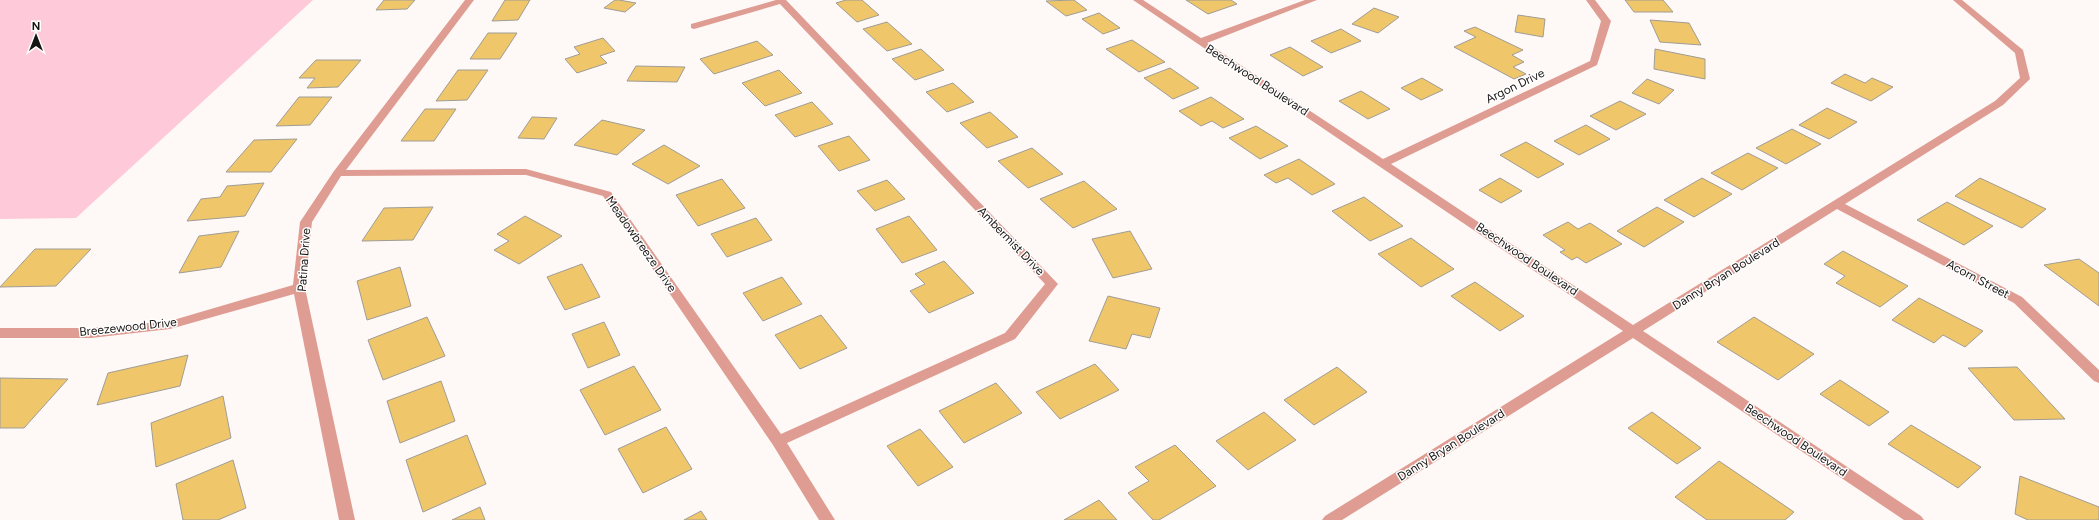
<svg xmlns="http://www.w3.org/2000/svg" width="2099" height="520" font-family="Figtree,sans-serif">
	<rect width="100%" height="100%" fill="#fef9f6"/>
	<path fill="#fec9d8" d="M 0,0 L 313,0 L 76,218 L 0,219 Z"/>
	<path fill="#efc76a" stroke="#a09c95" d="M 384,0 L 415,0 L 407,9 L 376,10 Z
		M 505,0 L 530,0 L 518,20 L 492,21 Z
		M 615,0 L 619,0 L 636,3 L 625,12 L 604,8 Z
		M 846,0 L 862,0 L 879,15 L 857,22 L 836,3 Z
		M 1074,0 L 1087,10 L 1066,16 L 1046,1 Z
		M 1186,0 L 1231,0 L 1237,4 L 1208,14 Z
		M 1625,0 L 1663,0 L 1673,12 L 1634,12 Z
		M 1374,8 L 1399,17 L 1378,33 L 1352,24 Z
		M 1099,13 L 1120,28 L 1103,34 L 1082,19 Z
		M 1518,15 L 1545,19 L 1543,37 L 1515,32 Z
		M 1650,20 L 1689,23 L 1701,45 L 1660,42 Z
		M 887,22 L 912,44 L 887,51 L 863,29 Z
		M 1475,27 L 1523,50 L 1512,55 L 1524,62 L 1513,67 L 1526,74 L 1514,79 L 1454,47 L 1476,37 L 1464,31 Z
		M 1341,29 L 1361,41 L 1331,53 L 1311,41 Z
		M 488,33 L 517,33 L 500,59 L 470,59 Z
		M 603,38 L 615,51 L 600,56 L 607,63 L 577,73 L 565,59 L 580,54 L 574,47 Z
		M 1132,40 L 1165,62 L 1139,72 L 1106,49 Z
		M 757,41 L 773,55 L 714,74 L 700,59 Z
		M 1290,47 L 1323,67 L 1303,76 L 1270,55 Z
		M 921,49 L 944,70 L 915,80 L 892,59 Z
		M 1655,49 L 1705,59 L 1705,79 L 1654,69 Z
		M 316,60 L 361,60 L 338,87 L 307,88 L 315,78 L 299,78 Z
		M 636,66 L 685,67 L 677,82 L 627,81 Z
		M 1170,68 L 1199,88 L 1173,99 L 1144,78 Z
		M 458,70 L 488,70 L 467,100 L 436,101 Z
		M 779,70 L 802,93 L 765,106 L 742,83 Z
		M 1845,74 L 1865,83 L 1872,78 L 1893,87 L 1871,101 L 1831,83 Z
		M 1422,78 L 1443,90 L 1421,100 L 1401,88 Z
		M 1647,79 L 1674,90 L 1659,104 L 1632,93 Z
		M 953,83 L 974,102 L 947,112 L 926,92 Z
		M 1361,91 L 1390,109 L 1368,119 L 1339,101 Z
		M 299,97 L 332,97 L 310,125 L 276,126 Z
		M 1211,97 L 1244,119 L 1223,128 L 1212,121 L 1201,126 L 1179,111 Z
		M 1620,101 L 1646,114 L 1616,130 L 1590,116 Z
		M 812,102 L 833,124 L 795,137 L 775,115 Z
		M 1827,108 L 1857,122 L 1829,139 L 1799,125 Z
		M 425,109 L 456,109 L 434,141 L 401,141 Z
		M 990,112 L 1018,137 L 987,148 L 960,123 Z
		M 532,117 L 557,118 L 544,139 L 518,138 Z
		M 602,120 L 645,130 L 617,155 L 574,145 Z
		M 1586,125 L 1610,139 L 1579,155 L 1554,141 Z
		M 1256,126 L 1288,146 L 1260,159 L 1229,138 Z
		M 1792,129 L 1821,144 L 1786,164 L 1756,148 Z
		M 849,136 L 870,160 L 839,171 L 818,146 Z
		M 297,139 L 271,172 L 226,172 L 254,140 Z
		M 1526,142 L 1564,164 L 1538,178 L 1500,155 Z
		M 664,145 L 700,166 L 668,184 L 632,164 Z
		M 1032,148 L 1063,174 L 1028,188 L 998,161 Z
		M 1748,153 L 1778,168 L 1742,190 L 1711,173 Z
		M 1299,159 L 1335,184 L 1312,195 L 1288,178 L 1276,183 L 1264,175 Z
		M 1500,178 L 1522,191 L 1501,203 L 1479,190 Z
		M 1702,178 L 1732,194 L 1694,217 L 1664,200 Z
		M 1980,178 L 2046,209 L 2022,228 L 1955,196 Z
		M 722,179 L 745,208 L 698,226 L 676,195 Z
		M 887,180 L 905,199 L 875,211 L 857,191 Z
		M 1084,181 L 1117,209 L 1073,228 L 1040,199 Z
		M 264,183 L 245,216 L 187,221 L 201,199 L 220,197 L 227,186 Z
		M 1364,197 L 1403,226 L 1370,241 L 1332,211 Z
		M 1947,202 L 1993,226 L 1964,245 L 1917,220 Z
		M 433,207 L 413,240 L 362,241 L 384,208 Z
		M 1657,207 L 1684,222 L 1644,247 L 1617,231 Z
		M 525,216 L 562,236 L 519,264 L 494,250 L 509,241 L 497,234 Z
		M 909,216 L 937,250 L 902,263 L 876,229 Z
		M 756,218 L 772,240 L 727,257 L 711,234 Z
		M 1568,222 L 1578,229 L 1590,223 L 1622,244 L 1586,263 L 1577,257 L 1572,260 L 1560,252 L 1565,250 L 1543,235 Z
		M 239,231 L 221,267 L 179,273 L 199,236 Z
		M 1130,231 L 1152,269 L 1113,278 L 1092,239 Z
		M 1411,238 L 1454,269 L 1421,287 L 1378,254 Z
		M 35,249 L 91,249 L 56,286 L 0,287 Z
		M 1843,251 L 1908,286 L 1880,307 L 1836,283 L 1845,276 L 1824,264 Z
		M 2079,259 L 2099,273 L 2099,306 L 2044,265 Z
		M 944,261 L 974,293 L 929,313 L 910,291 L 925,284 L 915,274 Z
		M 582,264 L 600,297 L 565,310 L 547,277 Z
		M 400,267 L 411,306 L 367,320 L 357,281 Z
		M 782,277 L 802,304 L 763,321 L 743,293 Z
		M 1475,282 L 1524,316 L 1500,331 L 1451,296 Z
		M 1108,296 L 1160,308 L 1150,338 L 1132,334 L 1126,349 L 1089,341 Z
		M 1919,298 L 1983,331 L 1965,347 L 1943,335 L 1934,343 L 1892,320 Z
		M 821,315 L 847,348 L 800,369 L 775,335 Z
		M 427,317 L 445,356 L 383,380 L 368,340 Z
		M 1754,317 L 1814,354 L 1778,380 L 1717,342 Z
		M 604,322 L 620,355 L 588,368 L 572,334 Z
		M 188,355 L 180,386 L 97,405 L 108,373 Z
		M 1095,364 L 1119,390 L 1060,419 L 1036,392 Z
		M 634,366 L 661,410 L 605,435 L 580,390 Z
		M 1337,367 L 1367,392 L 1314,425 L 1284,400 Z
		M 2017,367 L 2065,419 L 2014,420 L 1968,368 Z
		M 0,378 L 68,379 L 24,428 L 0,428 Z
		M 1840,380 L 1889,412 L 1869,426 L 1820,394 Z
		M 441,381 L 455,421 L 400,443 L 387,401 Z
		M 996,383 L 1022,413 L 964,443 L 939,411 Z
		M 223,396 L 231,438 L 156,467 L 151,423 Z
		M 1264,412 L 1296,440 L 1248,470 L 1216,441 Z
		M 1652,412 L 1701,448 L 1677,464 L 1628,428 Z
		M 1911,425 L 1981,467 L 1958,488 L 1888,444 Z
		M 666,427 L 692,469 L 643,493 L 618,449 Z
		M 920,429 L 953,467 L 918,486 L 887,446 Z
		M 467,435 L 486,484 L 423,512 L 406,460 Z
		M 1175,445 L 1216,486 L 1159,520 L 1153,520 L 1128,493 L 1149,481 L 1135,467 Z
		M 233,460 L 246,508 L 218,520 L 183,520 L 176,484 Z
		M 1719,461 L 1794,512 L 1785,520 L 1707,520 L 1675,497 Z
		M 2020,476 L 2099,507 L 2099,520 L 2028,520 L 2015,514 Z
		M 1099,500 L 1117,520 L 1064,520 Z
		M 480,507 L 485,520 L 452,520 Z
		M 701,511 L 707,520 L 684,520 Z"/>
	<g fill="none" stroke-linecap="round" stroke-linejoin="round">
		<path fill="#df9c92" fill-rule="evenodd" d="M 465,0 L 474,0 L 346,170 L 526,169 L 611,192 L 781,434 L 1005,333 L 1045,284 L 780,4 L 694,29 L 691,28 L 691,24 L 776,0 L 786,0 L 1058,284 L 1015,339 L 787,443 L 835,520 L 819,520 L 773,445 L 603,196 L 526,175 L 341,176 L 312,222 L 305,288 L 355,520 L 339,520 L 294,294 L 170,329 L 91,338 L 0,338 L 0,328 L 91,328 L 170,321 L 293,285 L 300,222 L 334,171 Z
			M 1133,0 L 1143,0 L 1201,38 L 1305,0 L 1317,0 L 1207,43 L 1383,159 L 1590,61 L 1601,21 L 1586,0 L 1595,0 L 1611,21 L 1597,65 L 1391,164 L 1633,325 L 1995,101 L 2020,78 L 2015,53 L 1953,0 L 1962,0 L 2023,50 L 2030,79 L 2003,105 L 1845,204 L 2022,297 L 2099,370 L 2099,383 L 2094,381 L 2014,303 L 1837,209 L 1643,331 L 1921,516 L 1924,520 L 1904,520 L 1633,338 L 1342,520 L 1322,520 L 1325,516 L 1623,331 Z"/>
	</g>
	<g text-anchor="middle" stroke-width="3" stroke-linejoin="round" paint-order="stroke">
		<g font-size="12" fill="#171513" stroke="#fff">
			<text transform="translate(1257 80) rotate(33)" y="4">Beechwood Boulevard</text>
			<text transform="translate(1515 86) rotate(-26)" y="4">Argon Drive</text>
			<text transform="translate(1011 241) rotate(46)" y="4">Ambermist Drive</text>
			<text transform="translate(641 244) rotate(55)" y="4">Meadowbreeze Drive</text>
			<text transform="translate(1527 259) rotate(34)" y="4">Beechwood Boulevard</text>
			<text transform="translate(304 260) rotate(-86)" y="4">Patina Drive</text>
			<text transform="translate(1726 274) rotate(-32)" y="4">Danny Bryan Boulevard</text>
			<text transform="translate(1978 279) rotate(28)" y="4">Acorn Street</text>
			<text transform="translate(128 327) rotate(-6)" y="4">Breezewood Drive</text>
			<text transform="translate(1796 440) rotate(34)" y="4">Beechwood Boulevard</text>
			<text transform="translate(1451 445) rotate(-32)" y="4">Danny Bryan Boulevard</text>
		</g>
	</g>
	<g transform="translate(36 36)" stroke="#ffffff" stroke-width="3" paint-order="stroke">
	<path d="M0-3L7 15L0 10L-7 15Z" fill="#171513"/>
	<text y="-6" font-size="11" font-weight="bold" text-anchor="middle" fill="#171513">N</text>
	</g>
</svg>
